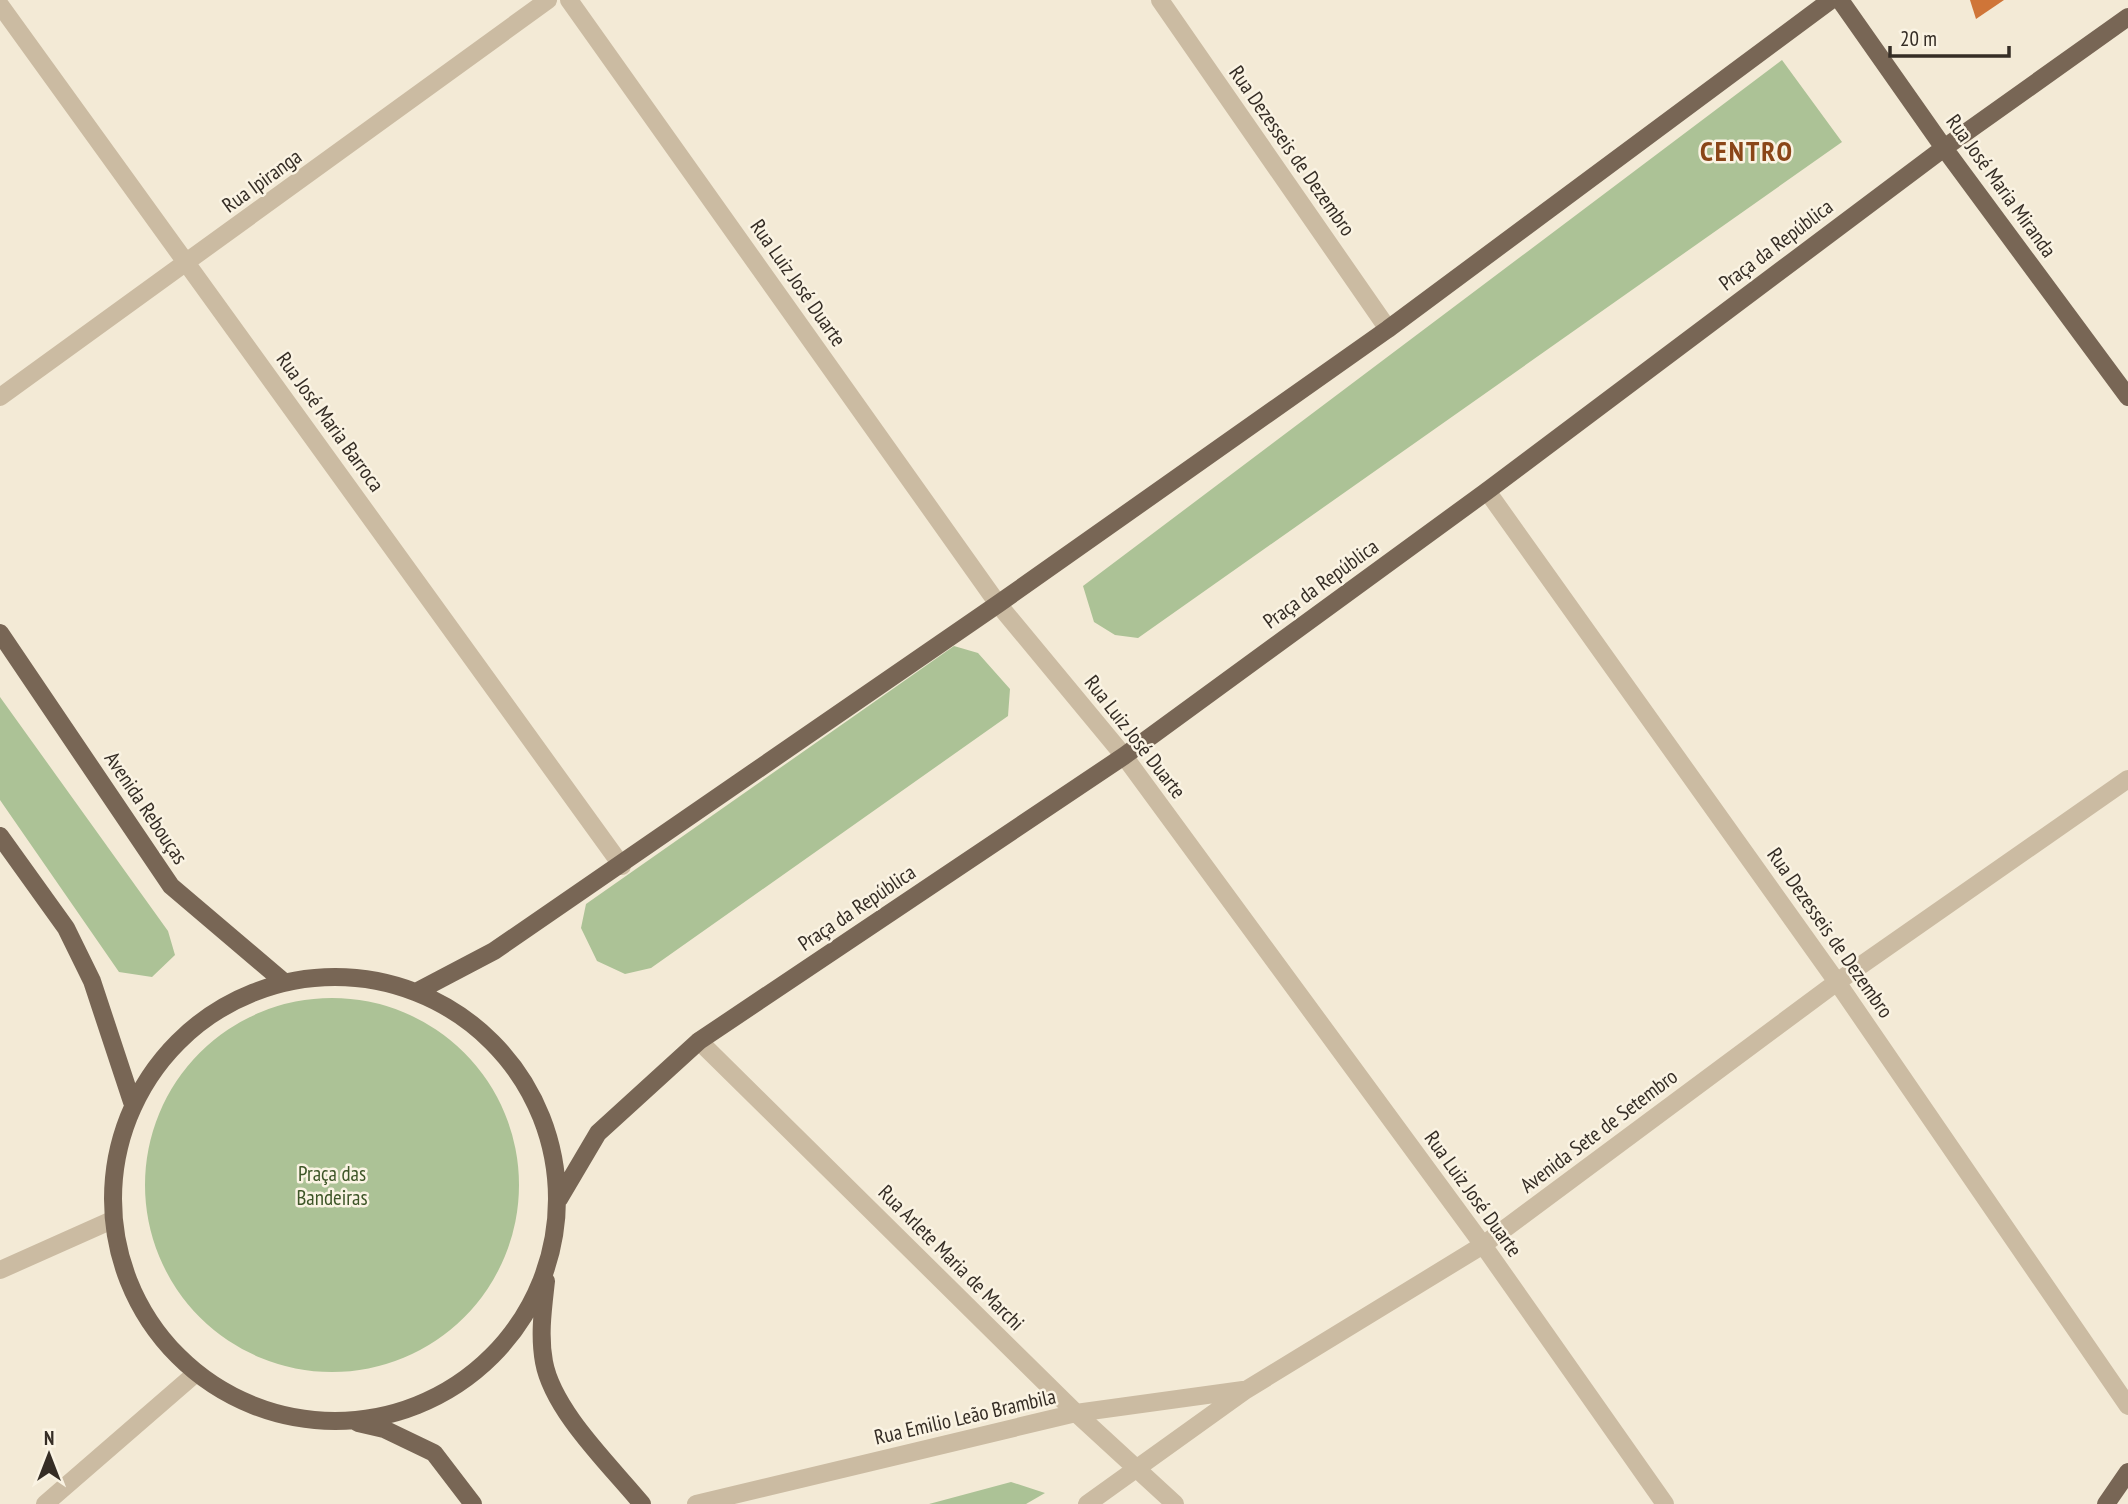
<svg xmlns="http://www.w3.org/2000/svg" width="2128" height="1504" font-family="'PT Sans Narrow',sans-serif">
	<rect width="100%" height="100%" fill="#f3ead6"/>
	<path fill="#acc296" d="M 1782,60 L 1842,142 L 1138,638 L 1115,635 L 1094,622 L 1083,586 Z
		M 954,646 L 978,653 L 1010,689 L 1008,716 L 651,968 L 625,974 L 597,961 L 581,928 L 586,904 Z
		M 0,697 L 168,931 L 175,955 L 152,977 L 119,972 L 0,800 Z
		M145 1185a187 187 0 1 1 374 0a187 187 0 1 1-374 0Z
		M 1011,1482 L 1045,1493 L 1026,1504 L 929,1504 Z"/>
	<path fill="#cf7538" d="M 1970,0 L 2004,0 L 1976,19 Z"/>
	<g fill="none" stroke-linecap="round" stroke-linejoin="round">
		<path stroke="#cbbba2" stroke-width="18" d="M 569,0 L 998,604 L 1124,756 L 1483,1245 L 1665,1504
			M 1160,0 L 1388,329
			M 0,5 L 622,866
			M 0,397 L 548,0
			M 1487,491 L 1837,982 L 2128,1406
			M 699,1041 L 1076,1413 L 1175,1504
			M 0,1270 L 110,1221
			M 45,1504 L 195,1374
			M 696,1504 L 1076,1413 L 1243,1390
			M 1087,1504 L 1246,1390 L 1483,1245 L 1837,982 L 2128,779"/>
		<path stroke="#786655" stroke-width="18" d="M 1840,0 L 1944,148 L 2128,397
			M 0,633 L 171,886 L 284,982
			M 0,836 L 66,928 L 92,981 L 132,1102
			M113 1199a222 222 0 1 1 444 0a222 222 0 1 1-444 0Z
			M 416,992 L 494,951 L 998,604 L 1388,329 L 1831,0
			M 559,1199 L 598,1133 L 699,1041 L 1124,756 L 1487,491 L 1944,148 L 2128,17
			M 546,1281 C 543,1308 539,1335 544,1362 C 553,1411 610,1465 642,1504
			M 358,1423 L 384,1429 L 434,1453 L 473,1504
			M 2106,1504 L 2128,1472"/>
	</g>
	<g text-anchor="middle" stroke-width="5" stroke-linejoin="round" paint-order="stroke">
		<g font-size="21" fill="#352d25" stroke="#faf3e3">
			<text transform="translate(1292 151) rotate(55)" y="7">Rua Dezesseis de Dezembro</text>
			<text transform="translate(262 181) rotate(-36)" y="7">Rua Ipiranga</text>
			<text transform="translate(2001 186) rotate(54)" y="7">Rua José Maria Miranda</text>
			<text transform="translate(1776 245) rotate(-37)" y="7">Praça da República</text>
			<text transform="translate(798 283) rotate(55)" y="7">Rua Luiz José Duarte</text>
			<text transform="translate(330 422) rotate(54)" y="7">Rua José Maria Barroca</text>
			<text transform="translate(1321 584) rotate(-36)" y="7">Praça da República</text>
			<text transform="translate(1135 737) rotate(52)" y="7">Rua Luiz José Duarte</text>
			<text transform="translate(146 808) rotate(56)" y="7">Avenida Rebouças</text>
			<text transform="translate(857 908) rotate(-34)" y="7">Praça da República</text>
			<text transform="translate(1830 933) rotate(55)" y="7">Rua Dezesseis de Dezembro</text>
			<text transform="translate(1599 1131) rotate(-37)" y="7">Avenida Sete de Setembro</text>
			<text transform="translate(1473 1194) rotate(54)" y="7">Rua Luiz José Duarte</text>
			<text transform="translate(951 1258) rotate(45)" y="7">Rua Arlete Maria de Marchi</text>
			<text transform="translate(965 1417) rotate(-13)" y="7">Rua Emilio Leão Brambila</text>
		</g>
		<g font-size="21" fill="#3d5527" stroke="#faf3e3">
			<text x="332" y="1181">Praça das<tspan x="332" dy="24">Bandeiras</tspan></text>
		</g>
		<g font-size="28" font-weight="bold" letter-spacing="2" fill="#8a4618" stroke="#faf3e3">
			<text x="1747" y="161">CENTRO</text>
		</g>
	</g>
	<g transform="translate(49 1455)" stroke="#faf3e3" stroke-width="5" paint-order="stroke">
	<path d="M0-5L12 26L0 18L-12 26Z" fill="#352d25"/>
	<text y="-10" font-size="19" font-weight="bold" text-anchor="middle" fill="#352d25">N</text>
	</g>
	<path d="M1890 46v10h119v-10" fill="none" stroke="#352d25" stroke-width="3.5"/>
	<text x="1900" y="46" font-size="21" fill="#352d25" stroke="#faf3e3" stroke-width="5" paint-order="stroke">20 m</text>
</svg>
